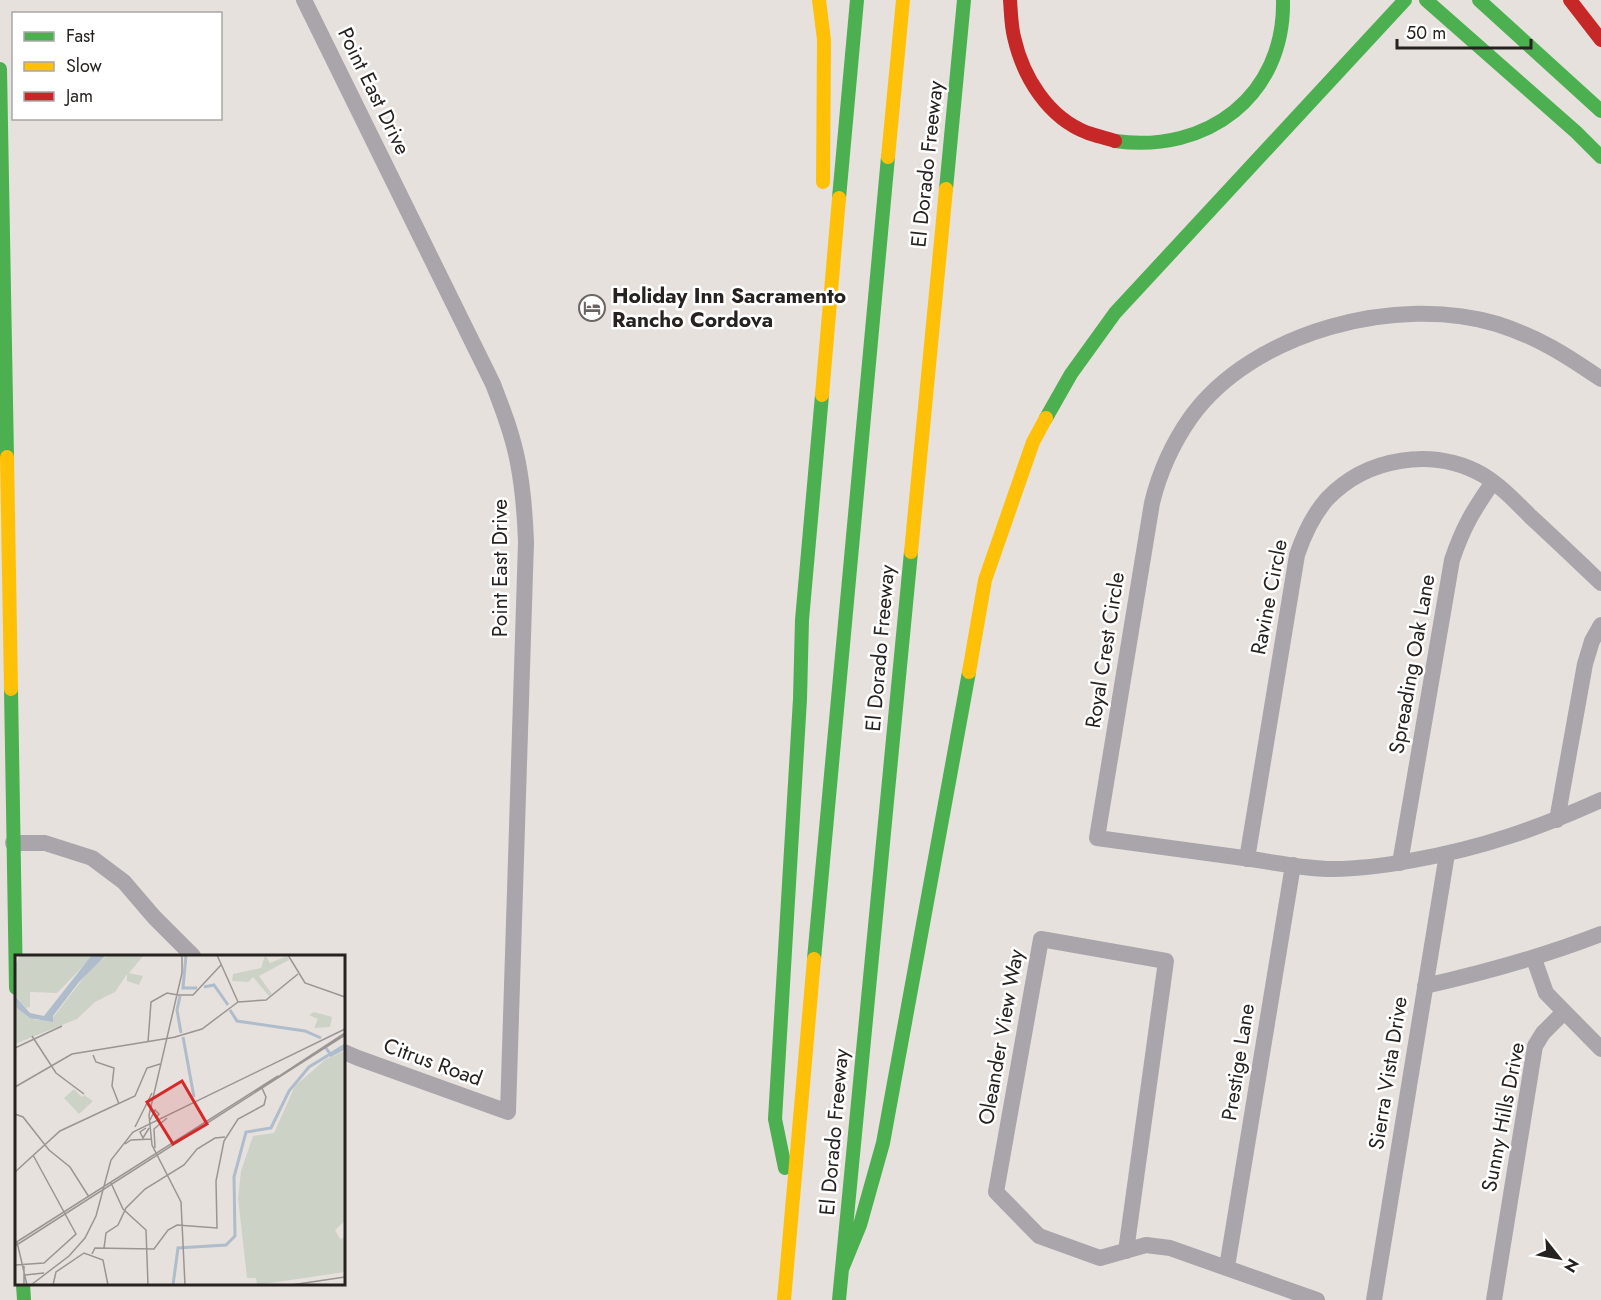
<svg xmlns="http://www.w3.org/2000/svg" width="1601" height="1300" font-family="Jost,sans-serif">
	<rect width="100%" height="100%" fill="#e7e1de"/>
	<g fill="none" stroke-linecap="round" stroke-linejoin="round">
		<path stroke="#a9a5ab" stroke-width="16" d="M 304,0 L 493,384 C 503,410 513,436 518,463 C 523,489 525,515 526,542 L 508,1112 L 358,1058 L 344,1052
			M 1601,379 C 1566,355 1538,337 1497,324 C 1398,294 1253,331 1191,417 C 1172,444 1160,470 1152,503 L 1097,838 C 1148,845 1199,852 1251,859 C 1278,863 1306,869 1333,869 C 1360,869 1388,865 1414,860 C 1482,848 1539,828 1601,800
			M 1557,820 L 1585,664 L 1592,641 L 1601,625
			M 13,843 L 45,843 L 92,858 L 124,882 L 154,917 L 193,956
			M 1247,859 L 1297,555 C 1304,534 1313,515 1327,499 C 1367,457 1433,447 1483,475 C 1501,486 1516,502 1531,517 C 1555,539 1578,561 1601,583
			M 1400,863 L 1452,560 C 1463,527 1474,509 1493,482
			M 1534,959 L 1546,993 L 1601,1049
			M 1425,986 C 1487,972 1542,957 1601,934
			M 1126,1251 L 1166,961 L 1041,939 L 996,1192 L 1039,1236 L 1100,1258 L 1146,1245 L 1170,1248 L 1317,1300
			M 1227,1267 L 1293,865
			M 1374,1300 L 1447,854
			M 1494,1300 L 1535,1046 L 1543,1033 L 1564,1012"/>
		<path stroke="#4caf50" stroke-width="14" d="M 1426,0 L 1576,132 L 1601,157
			M 1479,0 L 1601,111
			M 0,69 L 7,457
			M 1115,141 C 1207,154 1285,96 1283,0
			M 946,189 L 964,0
			M 839,198 L 857,0
			M 1046,418 L 1071,374 L 1115,313 L 1405,0
			M 11,689 L 16,988
			M 814,959 L 888,157
			M 785,1168 L 775,1119 L 800,699 L 802,620 L 822,395
			M 842,1269 L 860,1225 L 883,1143 L 969,672
			M 23,1284 L 24,1300
			M 839,1300 L 911,552"/>
		<path stroke="#ffc107" stroke-width="14" d="M 819,0 L 824,40 L 823,182
			M 888,157 L 903,0
			M 822,395 L 839,198
			M 7,457 L 11,689
			M 911,552 L 946,189
			M 969,672 L 985,580 L 1033,442 L 1046,418
			M 784,1300 L 814,959"/>
		<path stroke="#c62828" stroke-width="14" d="M 1010,0 C 1011,12 1011,25 1014,37 C 1023,77 1048,118 1088,133 C 1097,136 1106,138 1115,141
			M 1570,0 L 1601,40"/>
	</g>
	<defs>
		<symbol id="hotel-ring" viewBox="-11 -11 22 22"><circle r="9.5" fill="#fff" stroke="#6a6562" stroke-width="1.5"/><path d="M-6-4.5h1.5V1H6V5H4.5V3h-9V5H-6ZM-4 0a1.8 1.8 0 1 1 3.6 0ZM.5 0V-2.5h3Q6-2.5 6 0Z" fill="#6a6562"/></symbol>
	</defs>
	<g fill-rule="evenodd">
		<use href="#hotel-ring" x="577" y="293" width="30" height="30"/>
	</g>
	<g text-anchor="middle" stroke-width="5" stroke-linejoin="round" paint-order="stroke">
		<g font-size="21" fill="#262220" stroke="#fff">
			<text transform="translate(374 91) rotate(64)" y="7">Point East Drive</text>
			<text transform="translate(927 164) rotate(-84)" y="7">El Dorado Freeway</text>
			<text transform="translate(500 568) rotate(-90)" y="7">Point East Drive</text>
			<text transform="translate(1269 597) rotate(-79)" y="7">Ravine Circle</text>
			<text transform="translate(880 648) rotate(-85)" y="7">El Dorado Freeway</text>
			<text transform="translate(1105 650) rotate(-81)" y="7">Royal Crest Circle</text>
			<text transform="translate(1412 664) rotate(-80)" y="7">Spreading Oak Lane</text>
			<text transform="translate(1001 1037) rotate(-80)" y="7">Oleander View Way</text>
			<text transform="translate(433 1062) rotate(20)" y="7">Citrus Road</text>
			<text transform="translate(1238 1062) rotate(-81)" y="7">Prestige Lane</text>
			<text transform="translate(1388 1073) rotate(-81)" y="7">Sierra Vista Drive</text>
			<text transform="translate(1503 1117) rotate(-79)" y="7">Sunny Hills Drive</text>
			<text transform="translate(834 1132) rotate(-85)" y="7">El Dorado Freeway</text>
		</g>
		<g font-size="21" font-weight="bold" fill="#262220" stroke="#fff" text-anchor="start">
			<text x="612" y="303">Holiday Inn Sacramento<tspan x="612" dy="24">Rancho Cordova</tspan></text>
		</g>
	</g>
	<g transform="translate(15 955)">
		<rect width="330" height="330" fill="#e7e1de"/>
		<path d="M 5,0 L 79,0 L 42,38 L 15,37 L 15,52 L 11,53 L 0,40 L 0,11 ZM 93,0 L 129,0 L 114,18 L 128,21 L 124,30 L 112,26 L 112,19 L 100,37 L 80,47 L 62,64 L 0,89 L 0,49 L 21,65 L 37,64 L 76,13 ZM 250,0 L 255,8 L 272,1 L 274,5 L 244,21 L 257,39 L 254,41 L 238,22 L 233,27 L 217,26 L 218,19 L 246,13 ZM 299,57 L 317,62 L 315,72 L 299,73 L 303,64 L 294,60 ZM 330,96 L 330,266 L 320,275 L 325,284 L 330,282 L 330,317 L 242,330 L 241,323 L 232,323 L 223,243 L 226,216 L 238,181 L 259,178 L 280,131 L 311,104 ZM 59,134 L 67,142 L 69,140 L 78,146 L 64,159 L 49,143 Z" fill="#cdd2c7"/>
		<path d="M 77,0 L 91,0 L 64,27 L 38,61 L 38,67 L 15,63 L 2,53 L 0,41 L 15,58 L 29,61 Z" fill="#aebccb"/>
		<path fill="none" stroke="#aebccb" stroke-width="3" d="M 171,0 L 168,33 L 182,33M 189,32 L 199,30 L 213,50M 165,41 L 162,55 L 166,78M 215,55 L 222,66 L 290,76 L 306,83M 168,82 L 179,142M 311,93 L 316,100 L 330,93M 158,330 L 163,293 L 211,290 L 220,281 L 219,222 L 231,177 L 256,173 L 274,136 L 294,112 L 330,90"/>
		<path fill="none" stroke="#9a9592" stroke-width="1.5" d="M 167,0 L 167,18 L 134,160 L 137,190 L 166,247 L 170,330M 202,0 L 223,47M 273,0 L 290,28 L 330,42M 161,40 L 178,40 L 206,10M 223,47 L 251,45 L 283,19M 17,81 L 41,118 L 69,139M 160,82 L 187,74 L 223,47M 133,87 L 136,47 L 152,38 L 163,40M 0,93 L 47,71M 78,100 L 81,107 L 99,113 L 97,131 L 104,149M 263,122 L 330,78M 0,132 L 57,99 L 161,82M 0,159 L 8,162 L 34,195 L 55,212 L 74,242M 135,165 L 140,155 L 144,159 L 141,163M 120,172 L 137,138M 131,173 L 125,177 L 128,183 L 134,173M 110,189 L 116,185 L 137,184M 140,193 L 139,174 L 152,163M 0,217 L 45,176 L 120,141 L 132,113 L 145,109M 96,228 L 108,254 L 131,275 L 133,330M 2,287 L 12,330M 0,288 L 263,121M 0,291 L 330,80M 89,293 L 91,278 L 103,270 L 111,253 L 130,234 L 169,210 L 182,194 L 200,183 L 210,182M 77,299 L 80,293 L 139,294 L 153,275 L 162,270 L 202,273 L 201,226 L 209,186 L 223,164 L 249,150 L 251,142 L 247,133M 0,310 L 29,308 L 61,279 L 18,200M 10,320 L 29,318M 9,330 L 9,311M 16,330 L 54,301 L 70,283 L 81,261 L 96,205 L 118,177 L 330,74M 38,330 L 41,317 L 69,298 L 88,305 L 93,330M 276,330 L 330,322"/>
		<path fill="#d62828" fill-opacity="0.15" stroke="#d62828" stroke-width="3" d="M 167,126 L 192,169 L 158,189 L 132,147 Z"/>
		<rect width="330" height="330" fill="none" stroke="#262220" stroke-width="3"/>
	</g>
	<rect x="12" y="12" width="210" height="108" fill="#ffffff" stroke="#a8a7a6" stroke-width="1.5"/>
	<rect x="24" y="32" width="30" height="9" fill="#4caf50" stroke="#a8a7a6" stroke-width="1.5"/>
	<text x="66" y="42" font-size="18" fill="#262220">Fast</text>
	<rect x="24" y="62" width="30" height="9" fill="#ffc107" stroke="#a8a7a6" stroke-width="1.5"/>
	<text x="66" y="72" font-size="18" fill="#262220">Slow</text>
	<rect x="24" y="92" width="30" height="9" fill="#c62828" stroke="#a8a7a6" stroke-width="1.5"/>
	<text x="66" y="102" font-size="18" fill="#262220">Jam</text>
	<g transform="translate(1559 1258) rotate(121)" stroke="#ffffff" stroke-width="4.5" paint-order="stroke">
	<path d="M0-4.5L10 22L0 15L-10 22Z" fill="#262220"/>
	<text y="-9" font-size="16" font-weight="bold" text-anchor="middle" fill="#262220">N</text>
	</g>
	<path d="M1397 39v9h134v-9" fill="none" stroke="#262220" stroke-width="3"/>
	<text x="1406" y="39" font-size="18" fill="#262220" stroke="#ffffff" stroke-width="4.5" paint-order="stroke">50 m</text>
</svg>
